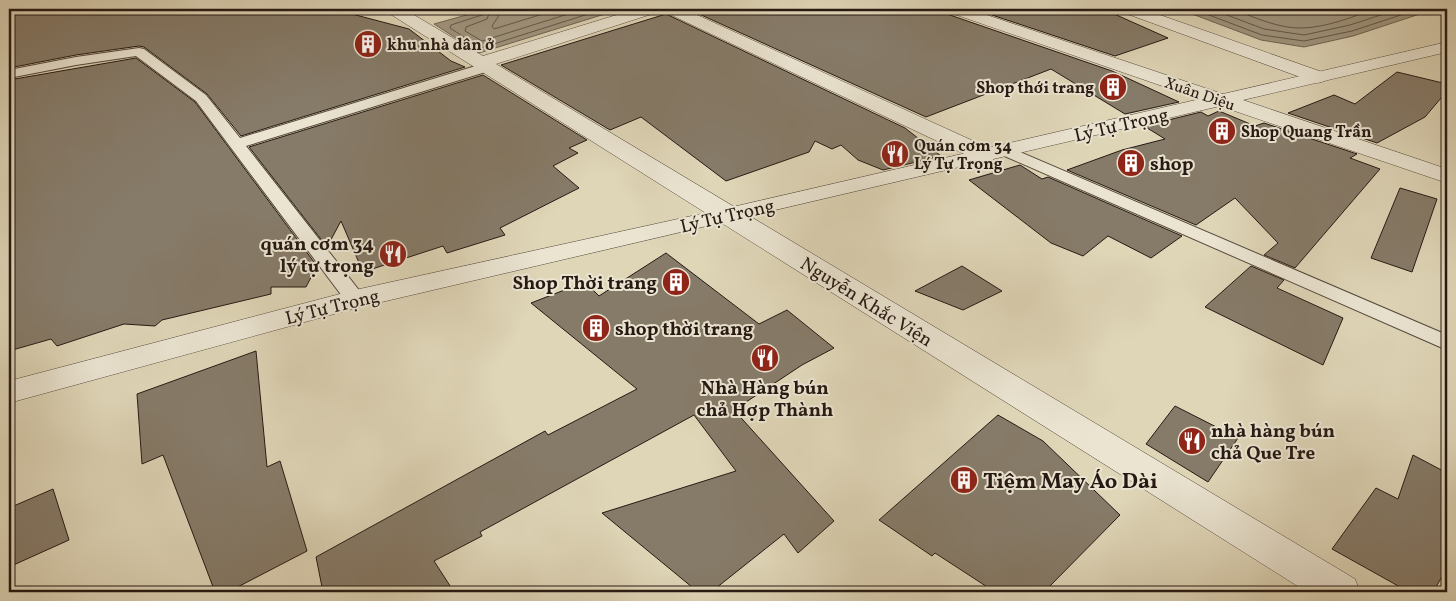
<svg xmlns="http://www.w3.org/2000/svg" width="1456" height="601" font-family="Vollkorn,serif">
	<rect width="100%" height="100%" fill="#dfd6b8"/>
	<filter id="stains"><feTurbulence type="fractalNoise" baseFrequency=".004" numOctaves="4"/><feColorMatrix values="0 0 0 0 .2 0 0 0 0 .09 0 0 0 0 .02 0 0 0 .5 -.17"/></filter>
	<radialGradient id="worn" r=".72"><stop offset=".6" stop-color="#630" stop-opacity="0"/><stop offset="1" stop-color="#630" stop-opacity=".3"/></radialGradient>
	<path fill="#a09680" stroke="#6f6454" d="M 488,9 L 621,9 L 479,53 L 434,24 Z
		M 1179,9 L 1435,9 L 1353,36 L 1304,47 L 1261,40 Z"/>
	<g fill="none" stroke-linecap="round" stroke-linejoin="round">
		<path stroke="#63584a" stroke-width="1" d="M 485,9 L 482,15 L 451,25 L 450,28 L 481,48 L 604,9
			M 491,9 L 487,19 L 466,27 L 465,31 L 482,41 L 584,9
			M 499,9 L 498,17 L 492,26 L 494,29 L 559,9
			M 1193,9 L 1262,35 L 1304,41 L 1352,31 L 1419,9
			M 1211,9 L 1264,29 L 1304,35 L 1350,25 L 1399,9
			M 1232,9 C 1254,17 1279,29 1303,28 C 1328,27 1352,17 1375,9"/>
	</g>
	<path fill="#867b69" stroke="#261913" d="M 36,9 L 333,9 L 409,29 L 451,61 L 465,67 L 241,136 L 207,94 L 144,47 L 139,46 L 76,55 L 9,68 L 9,16 Z
		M 688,9 L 944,9 L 947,14 L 1112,71 L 1179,102 L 1125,114 L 1051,69 L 926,117 Z
		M 974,9 L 1103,9 L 1168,38 L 1115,56 Z
		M 666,14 L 905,128 L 941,156 L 883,170 L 858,160 L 841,145 L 832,149 L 815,141 L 809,152 L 726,181 L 641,117 L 610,130 L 501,65 Z
		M 136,58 L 195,102 L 317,266 L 306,287 L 271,287 L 271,294 L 162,320 L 155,326 L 124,324 L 57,346 L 51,339 L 9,351 L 9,80 Z
		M 1397,72 L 1447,84 L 1447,91 L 1425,117 L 1377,143 L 1288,113 L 1334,95 L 1355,104 Z
		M 483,75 L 587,140 L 569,148 L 578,153 L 553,166 L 579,188 L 500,228 L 505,235 L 447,253 L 443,246 L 363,272 L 341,221 L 327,247 L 249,147 Z
		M 1219,111 L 1255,126 L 1264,123 L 1357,154 L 1350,158 L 1380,169 L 1295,268 L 1264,255 L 1278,243 L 1235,198 L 1196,225 L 1067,170 L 1122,150 L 1165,139 L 1144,126 L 1201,112 L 1208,116 Z
		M 1020,165 L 1042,179 L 1048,177 L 1182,236 L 1151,258 L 1108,236 L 1083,256 L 1051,243 L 969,180 Z
		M 1400,188 L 1437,199 L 1412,272 L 1371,258 Z
		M 666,253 L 759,324 L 787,310 L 834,348 L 802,365 L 734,410 L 834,521 L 798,553 L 784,534 L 711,592 L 698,592 L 602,513 L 736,471 L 694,415 L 480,532 L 482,536 L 434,561 L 454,592 L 323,592 L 316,557 L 545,431 L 548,435 L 637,389 L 531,303 L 585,282 L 599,296 Z
		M 962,266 L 1002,291 L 963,310 L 915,291 Z
		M 1251,266 L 1284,280 L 1277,288 L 1343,318 L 1323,365 L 1205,307 Z
		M 256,351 L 267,467 L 280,461 L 307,551 L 228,592 L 215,592 L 163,455 L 142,464 L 137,394 Z
		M 1175,406 L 1238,438 L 1208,482 L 1146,444 Z
		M 998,415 L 1043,441 L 1120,515 L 1044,592 L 995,592 L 935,553 L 932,556 L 879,520 Z
		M 1413,455 L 1447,473 L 1447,568 L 1433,592 L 1409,592 L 1332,549 L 1376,488 L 1398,499 Z
		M 53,489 L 69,540 L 9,567 L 9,508 Z"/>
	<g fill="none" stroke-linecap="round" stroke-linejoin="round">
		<defs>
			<path id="service" d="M 9,9 L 21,9 L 19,11 L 9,14 Z
				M 139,48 L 144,49 L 206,95 L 240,138 L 482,64 L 487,63 L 494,67 L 492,70 L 246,146 L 362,294 L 365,299 L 362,304 L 355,306 L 348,304 L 196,101 L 136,56 L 76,65 L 9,78 L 9,70 L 76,57 Z
				M 1006,146 L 1447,335 L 1447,350 L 1000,154 L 998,151 L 1000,148 Z"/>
			<path id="minor" d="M 385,9 L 404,9 L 483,56 L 636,9 L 660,9 L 658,12 L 496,64 L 1355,579 L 1360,592 L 1307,592 L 387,12 Z
				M 663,9 L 684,9 L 993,150 L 996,155 L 993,160 L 985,162 L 977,160 L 665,12 Z
				M 1120,9 L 1143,9 L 1325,73 L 1327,77 L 1325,81 L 1318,83 L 1311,81 L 1122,12 Z"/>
			<path id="tertiary" d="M 946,9 L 969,9 L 1223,94 L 1447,42 L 1447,52 L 1243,100 L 1447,169 L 1447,183 L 1220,106 L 356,308 L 9,403 L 9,381 L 355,290 L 728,208 L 1200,99 L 948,12 Z"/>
		</defs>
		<use href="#service" stroke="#54483c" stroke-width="2"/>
		<use href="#minor" stroke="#54483c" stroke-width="1"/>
		<use href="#tertiary" stroke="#54483c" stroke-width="1"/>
		<use href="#service" fill="#eae4d1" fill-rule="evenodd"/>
		<use href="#minor" fill="#eae4d1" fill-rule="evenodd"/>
		<use href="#tertiary" fill="#eae4d1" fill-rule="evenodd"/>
	</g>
	<defs>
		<symbol id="building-disc" viewBox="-11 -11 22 22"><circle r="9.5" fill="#8f2418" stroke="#eae4d1"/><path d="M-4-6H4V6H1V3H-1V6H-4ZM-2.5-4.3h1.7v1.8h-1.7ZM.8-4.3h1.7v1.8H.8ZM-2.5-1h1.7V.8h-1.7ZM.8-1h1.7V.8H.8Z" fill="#fff"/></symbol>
		<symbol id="restaurant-disc" viewBox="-11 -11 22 22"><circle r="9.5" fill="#8f2418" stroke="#eae4d1"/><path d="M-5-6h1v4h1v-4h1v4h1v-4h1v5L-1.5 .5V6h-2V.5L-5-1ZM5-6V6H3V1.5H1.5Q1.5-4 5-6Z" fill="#fff"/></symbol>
	</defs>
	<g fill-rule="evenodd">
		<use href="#building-disc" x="352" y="28" width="32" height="32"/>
		<use href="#building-disc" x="1097" y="71" width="32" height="32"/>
		<use href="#building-disc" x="1206" y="115" width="32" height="32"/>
		<use href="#restaurant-disc" x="879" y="138" width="32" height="32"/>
		<use href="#building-disc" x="1115" y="147" width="32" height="32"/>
		<use href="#restaurant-disc" x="377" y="238" width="32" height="32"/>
		<use href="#building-disc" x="660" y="266" width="32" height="32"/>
		<use href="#building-disc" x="580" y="312" width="32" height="32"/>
		<use href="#restaurant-disc" x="749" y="342" width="32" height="32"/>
		<use href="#restaurant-disc" x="1176" y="425" width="32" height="32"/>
		<use href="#building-disc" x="948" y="464" width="32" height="32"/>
	</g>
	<g text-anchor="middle" stroke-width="4" stroke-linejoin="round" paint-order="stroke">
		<g font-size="16" font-weight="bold" fill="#261913" stroke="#eae4d1" text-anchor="start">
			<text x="387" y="50">khu nhà dân ở</text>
			<text x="1094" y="93" text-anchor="end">Shop thới trang</text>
			<text x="1241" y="137">Shop Quang Trần</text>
			<text x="914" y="151">Quán cơm 34<tspan x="914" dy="18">Lý Tự Trọng</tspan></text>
		</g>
		<g font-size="16" fill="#261913" stroke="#eae4d1">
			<text transform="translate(1200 93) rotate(19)" y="6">Xuân Diệu</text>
		</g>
		<g font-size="19" fill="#261913" stroke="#eae4d1">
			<text transform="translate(1121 124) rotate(-13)" y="7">Lý Tự Trọng</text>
			<text transform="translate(727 215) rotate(-13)" y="7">Lý Tự Trọng</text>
			<text transform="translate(867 301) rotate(32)" y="7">Nguyễn Khắc Viện</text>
			<text transform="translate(332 306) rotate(-14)" y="7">Lý Tự Trọng</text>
		</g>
		<g font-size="19" font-weight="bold" fill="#261913" stroke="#eae4d1" text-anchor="start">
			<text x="1150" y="170">shop</text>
			<text x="374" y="250" text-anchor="end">quán cơm 34<tspan x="374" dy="22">lý tự trọng</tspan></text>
			<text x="657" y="289" text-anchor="end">Shop Thời trang</text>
			<text x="615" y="335">shop thời trang</text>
			<text x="765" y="394" text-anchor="middle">Nhà Hàng bún<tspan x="765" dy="22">chả Hợp Thành</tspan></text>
			<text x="1211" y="437">nhà hàng bún<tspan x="1211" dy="22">chả Que Tre</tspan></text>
		</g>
		<g font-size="22" font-weight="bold" fill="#261913" stroke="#eae4d1" text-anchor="start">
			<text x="983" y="488">Tiệm May Áo Dài</text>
		</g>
	</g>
	<rect width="1456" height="601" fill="none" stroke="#dfd6b8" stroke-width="30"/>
	<rect x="10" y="10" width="1436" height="581" fill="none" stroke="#261913" stroke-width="2.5"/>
	<rect x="15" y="15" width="1426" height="571" fill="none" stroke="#261913"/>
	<rect width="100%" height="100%" filter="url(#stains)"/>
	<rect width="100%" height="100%" fill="url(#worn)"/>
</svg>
